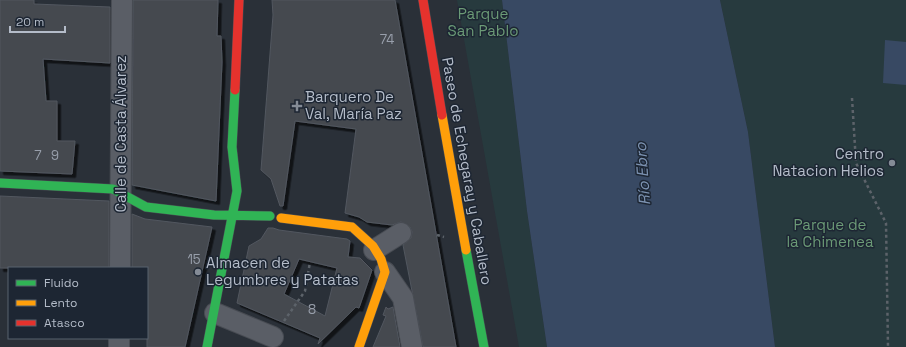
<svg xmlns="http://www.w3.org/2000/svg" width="906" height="347" font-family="'Space Grotesk',sans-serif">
	<defs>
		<filter id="shadow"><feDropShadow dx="3.5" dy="3.5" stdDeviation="0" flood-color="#0009"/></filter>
	</defs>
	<rect width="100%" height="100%" fill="#2a3038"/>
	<path fill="#273a3e" d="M 457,0 L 502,0 L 527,211 L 547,347 L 519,347 Z
		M 720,0 L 906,0 L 906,347 L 775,347 L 748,132 Z"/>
	<path fill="#384963" d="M 502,0 L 720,0 L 748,132 L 775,347 L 547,347 L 527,211 Z
		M 885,40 L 906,42 L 906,85 L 883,83 Z"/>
	<path fill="#444950" stroke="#52575f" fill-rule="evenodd" filter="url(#shadow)" d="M 0,0 L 34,0 L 34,4 L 110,7 L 110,63 L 43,59 L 46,101 L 57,101 L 57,141 L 75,141 L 72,174 L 0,171 Z
		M 133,0 L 218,0 L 217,36 L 221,36 L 222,62 L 216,201 L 132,185 Z
		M 272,0 L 395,0 L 456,347 L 423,347 L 403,245 L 411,238 L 412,232 L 410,227 L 401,222 L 392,225 L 367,222 L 359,217 L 345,213 L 356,129 L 295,121 L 283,206 L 280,206 L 271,179 L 261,170 L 273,15 Z
		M 0,196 L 109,201 L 109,268 L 0,268 Z
		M 132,214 L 145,219 L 212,227 L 185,347 L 147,347 L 147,268 L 132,268 Z
		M 268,228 L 273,228 L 279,230 L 347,239 L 350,241 L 348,257 L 360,258 L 372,270 L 359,308 L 356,307 L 318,344 L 320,338 L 237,303 L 249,246 L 261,239 ZM 299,259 L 337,268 L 325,316 L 284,294 Z
		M 386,307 L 388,309 L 393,307 L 400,347 L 373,347 L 386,316 L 383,315 Z"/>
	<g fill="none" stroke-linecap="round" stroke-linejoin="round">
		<defs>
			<path id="street" d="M 374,250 L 401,233
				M 120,268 L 122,0
				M 385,272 L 403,298 L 412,347
				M 215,313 L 273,337
				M 119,347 L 119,338"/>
			<path id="fast" d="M 0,183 L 113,189 L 146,207 L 214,215 L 270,216
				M 466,250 L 484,347
				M 207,347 L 237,191 L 232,147 L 235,90"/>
			<path id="slow" d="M 442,115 L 466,250
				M 281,218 L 352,227 L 373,246 L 381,259 L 385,272 L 359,347"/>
			<path id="jam" d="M 423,0 L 442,115
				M 235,90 L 239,0"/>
		</defs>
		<use href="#street" stroke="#484c53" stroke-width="22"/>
		<use href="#fast" stroke="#484c53" stroke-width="10"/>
		<use href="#slow" stroke="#484c53" stroke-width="10"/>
		<use href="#jam" stroke="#484c53" stroke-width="10"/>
		<path stroke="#5d636a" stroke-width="2.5" stroke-dasharray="3 3" stroke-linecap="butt" d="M 852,98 L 856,163 L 886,223 L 888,347
			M 437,235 L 444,237
			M 284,321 L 305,291 L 310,262"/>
		<use href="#street" stroke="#5a5e66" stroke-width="20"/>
		<use href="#fast" stroke="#30b455" stroke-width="9"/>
		<use href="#slow" stroke="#ff9f0a" stroke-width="9"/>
		<use href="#jam" stroke="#e5322d" stroke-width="9"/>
	</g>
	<g fill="#848b96" stroke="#1d2633" stroke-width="1.5">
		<path d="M295 100h4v4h4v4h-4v4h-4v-4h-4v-4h4z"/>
		<circle cx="892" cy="163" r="4"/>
		<circle cx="198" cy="272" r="4"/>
	</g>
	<g text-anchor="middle" stroke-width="3" stroke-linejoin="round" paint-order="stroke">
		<g font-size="13" fill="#989fab">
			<text x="387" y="44">74</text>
			<text x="38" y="160">7</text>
			<text x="55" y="160">9</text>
			<text x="194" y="264">15</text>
			<text x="312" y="314">8</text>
		</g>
		<g font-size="15" fill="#6b9a76" stroke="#1d2633">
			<text x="483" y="19">Parque<tspan x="483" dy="17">San Pablo</tspan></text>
			<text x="830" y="230">Parque de<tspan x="830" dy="17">la Chimenea</tspan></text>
		</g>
		<g font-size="15" fill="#b4bcc9" stroke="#1d2633" text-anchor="start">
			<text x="305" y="102">Barquero De<tspan x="305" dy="17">Val, María Paz</tspan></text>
			<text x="884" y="159" text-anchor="end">Centro<tspan x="884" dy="17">Natacion Helios</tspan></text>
			<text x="206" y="268">Almacen de<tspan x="206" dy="17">Legumbres y Patatas</tspan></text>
		</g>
		<g font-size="15" fill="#b4bcc9" stroke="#1d2633">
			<text transform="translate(121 134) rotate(-90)" y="5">Calle de Casta Álvarez</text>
			<text transform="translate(467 171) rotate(80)" y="5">Paseo de Echegaray y Caballero</text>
		</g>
		<g font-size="16" font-style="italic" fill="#7c92b1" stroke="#1d2633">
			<text transform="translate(642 174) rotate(-94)" y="6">Río Ebro</text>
		</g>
	</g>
	<rect x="8" y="267" width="140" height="72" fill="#1d2633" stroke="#59626f"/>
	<rect x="16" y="280" width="20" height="6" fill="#30b455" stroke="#59626f"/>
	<text x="44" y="287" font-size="12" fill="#b4bcc9">Fluido</text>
	<rect x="16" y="300" width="20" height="6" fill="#ff9f0a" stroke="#59626f"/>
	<text x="44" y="307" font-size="12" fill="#b4bcc9">Lento</text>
	<rect x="16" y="320" width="20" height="6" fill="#e5322d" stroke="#59626f"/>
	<text x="44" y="327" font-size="12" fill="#b4bcc9">Atasco</text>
	<path d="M10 26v6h55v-6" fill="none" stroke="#b4bcc9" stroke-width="2"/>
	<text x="16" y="26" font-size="12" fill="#b4bcc9" stroke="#1d2633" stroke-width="3" paint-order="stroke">20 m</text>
</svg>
